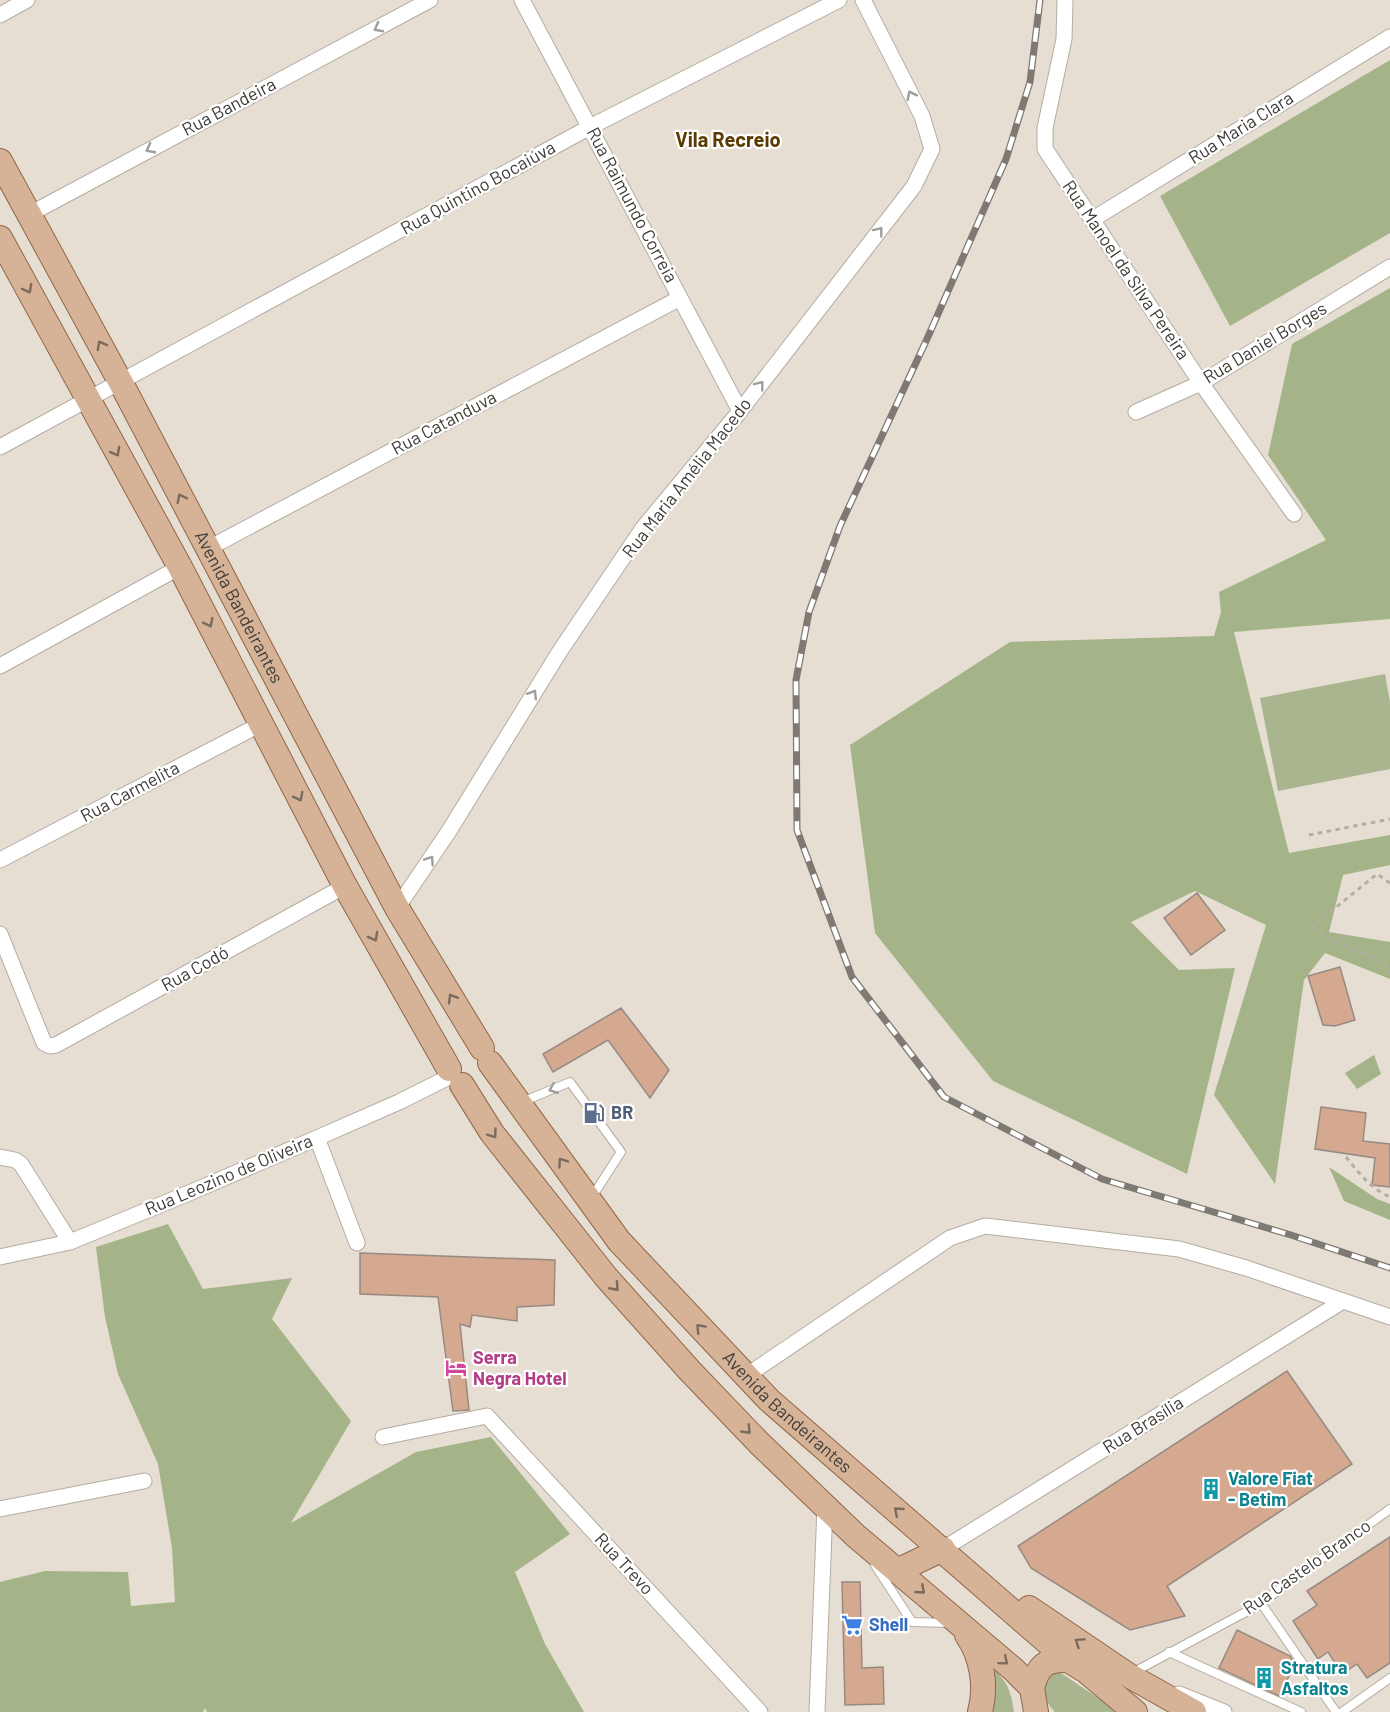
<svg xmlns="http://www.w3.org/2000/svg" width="1390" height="1712" font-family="Barlow,sans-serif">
	<rect width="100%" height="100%" fill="#e6ded2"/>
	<path fill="#a8b58e" d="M 1385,674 L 1390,702 L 1390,769 L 1278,791 L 1260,698 Z
		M 995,1670 C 1009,1685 1011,1692 1014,1712 L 987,1712 Z
		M 1051,1673 L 1061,1673 L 1119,1712 L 1055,1712 C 1043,1700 1041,1687 1051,1673 Z"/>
	<path fill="#a5b488" d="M 1390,60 L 1390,233 L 1230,326 L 1160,196 Z
		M 1390,288 L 1390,619 L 1234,632 L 1289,853 L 1390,835 L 1390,865 L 1343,875 L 1329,932 L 1390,942 L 1390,979 L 1325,953 L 1304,980 L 1275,1184 L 1214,1095 L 1266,925 L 1195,891 L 1131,922 L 1179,970 L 1235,968 L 1187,1174 L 993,1081 L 875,933 L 850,745 L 1010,642 L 1214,636 L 1221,612 L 1219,592 L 1326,540 L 1268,455 L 1292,344 Z
		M 1374,1055 L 1381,1074 L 1357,1089 L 1345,1073 Z
		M 1329,1167 L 1377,1199 L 1390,1204 L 1390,1220 L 1344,1201 Z
		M 168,1224 L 203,1289 L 292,1278 L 272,1319 L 351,1421 L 291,1523 L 416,1452 L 491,1437 L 570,1534 L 515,1572 L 545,1644 L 584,1712 L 207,1712 L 205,1708 L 203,1712 L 0,1712 L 0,1582 L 45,1571 L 128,1572 L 131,1606 L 175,1602 L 172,1548 L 158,1464 L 118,1374 L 105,1317 L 96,1247 Z"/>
	<path fill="#d4a98f" stroke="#978a83" stroke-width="1.5" d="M 1197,893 L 1225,930 L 1191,955 L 1164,918 Z
		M 1340,967 L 1355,1020 L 1335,1026 L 1323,1025 L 1308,976 Z
		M 621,1008 L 669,1070 L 650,1098 L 608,1040 L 553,1072 L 543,1054 Z
		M 1321,1107 L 1366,1113 L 1363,1141 L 1390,1144 L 1390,1187 L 1372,1185 L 1375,1158 L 1315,1149 Z
		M 360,1253 L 555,1260 L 554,1305 L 517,1307 L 517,1321 L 472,1315 L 470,1327 L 460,1324 L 469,1410 L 453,1411 L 438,1297 L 360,1294 Z
		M 1287,1371 L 1352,1464 L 1167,1586 L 1185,1616 L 1130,1630 L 1031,1568 L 1018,1546 Z
		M 1390,1537 L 1390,1663 L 1367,1678 L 1357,1664 L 1342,1674 L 1328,1652 L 1318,1659 L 1293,1621 L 1317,1605 L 1307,1591 Z
		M 842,1582 L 860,1582 L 862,1668 L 883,1667 L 884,1704 L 845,1705 Z
		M 1237,1630 L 1290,1656 L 1295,1664 L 1279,1696 L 1219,1668 Z"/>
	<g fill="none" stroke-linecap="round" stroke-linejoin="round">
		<defs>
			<path id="lane" d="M 522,1102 L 570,1082 L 621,1152 L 592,1197
				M 875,1565 L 912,1622 L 949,1623
				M 1261,1603 L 1336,1712
				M 1169,1652 L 1301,1712
				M 1134,1672 L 1257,1606 L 1390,1509
				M 1342,1712 L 1390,1678"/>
			<path id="street" d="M 522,0 L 740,411
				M 1065,0 L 1064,39 L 1045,128 L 1045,149 L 1201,383 L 1294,514
				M 0,15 L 27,0
				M 28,215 L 430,0
				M 1093,219 L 1390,37
				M 1136,412 L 1201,383 L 1390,267
				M 0,447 L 590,127 L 839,0
				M 207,549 L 680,298
				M 0,666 L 180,567
				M 0,860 L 261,724
				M 397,908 L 449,831 L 560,651 L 643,528 L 740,411 L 914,186 L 932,149 L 922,116 L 863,0
				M 0,934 L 44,1043 L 50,1046 L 56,1045 L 345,886
				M 317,1138 L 357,1243
				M 0,1157 L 15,1160 L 21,1164 L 70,1242
				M 0,1257 L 70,1242 L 189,1193 L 317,1138 L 399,1102 L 451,1076
				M 746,1376 L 950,1238 L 985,1226 L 1179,1249 L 1246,1268 L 1390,1317
				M 383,1437 L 487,1416 L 760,1712
				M 0,1509 L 144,1481
				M 943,1549 L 1343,1301
				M 1179,1694 L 1224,1712
				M 817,1712 L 825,1506"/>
			<g id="primary">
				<path id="s1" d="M 0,161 L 121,383 L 397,908 L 482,1048"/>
				<path d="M 0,238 L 180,567 L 345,886 L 449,1069"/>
				<path id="s2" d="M 490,1063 L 619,1241 L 769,1400 L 1068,1660 L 1086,1671 L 1135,1712"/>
				<path d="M 462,1085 L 492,1133 L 606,1277 L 690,1371 L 760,1444 L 856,1536 L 1013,1669 L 1032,1688 L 1036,1712"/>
				<path d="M 899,1570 L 943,1549"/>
				<path d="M 1029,1608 L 1128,1675 L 1194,1712"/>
				<path d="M 967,1635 C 982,1657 987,1686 980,1712"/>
				<path d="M 1032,1688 C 1038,1666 1045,1659 1068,1660"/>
			</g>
		</defs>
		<use href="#lane" stroke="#b4aca1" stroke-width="10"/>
		<use href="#street" stroke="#b4aca1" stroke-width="17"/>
		<use href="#primary" stroke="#906748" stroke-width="26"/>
		<path stroke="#b3ada3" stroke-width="3" stroke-dasharray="4.5 4.5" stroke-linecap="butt" d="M 1309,835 L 1390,819
			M 1390,883 L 1377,874 L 1313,926 L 1324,937 L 1385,963 L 1390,973
			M 1346,1157 C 1359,1173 1370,1188 1390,1197"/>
		<use href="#lane" stroke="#fff" stroke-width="8"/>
		<use href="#street" stroke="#fff" stroke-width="15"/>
		<use href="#primary" stroke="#d6b297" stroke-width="24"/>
		<defs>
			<path id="rail" d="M 1040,0 L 1030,82 L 1006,159 L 927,339 L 840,526 L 809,612 L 796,680 L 797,830 L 852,977 L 944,1097 L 1102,1179 L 1291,1235 L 1390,1268"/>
		</defs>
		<use href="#rail" stroke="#7e7972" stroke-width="7"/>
		<use href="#rail" stroke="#fff" stroke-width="4.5" stroke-dasharray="14" stroke-linecap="butt"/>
	</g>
	<defs><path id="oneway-chevron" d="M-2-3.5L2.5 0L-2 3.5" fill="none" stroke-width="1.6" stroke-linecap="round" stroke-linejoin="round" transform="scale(1.5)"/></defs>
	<g stroke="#9f9e9b">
		<use href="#oneway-chevron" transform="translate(378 28) rotate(152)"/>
		<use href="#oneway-chevron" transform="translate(911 95) rotate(-117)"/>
		<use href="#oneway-chevron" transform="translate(150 149) rotate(152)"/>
		<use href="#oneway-chevron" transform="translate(879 231) rotate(-52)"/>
		<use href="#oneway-chevron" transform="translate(760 385) rotate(-52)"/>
		<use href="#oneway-chevron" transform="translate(533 694) rotate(-58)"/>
		<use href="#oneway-chevron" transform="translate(430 860) rotate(-56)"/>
		<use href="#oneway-chevron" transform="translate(553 1089) rotate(158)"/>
	</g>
	<g stroke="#7b6b5d">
		<use href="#oneway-chevron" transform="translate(28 289) rotate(62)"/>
		<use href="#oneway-chevron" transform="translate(101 345) rotate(-118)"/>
		<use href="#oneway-chevron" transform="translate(116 452) rotate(61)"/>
		<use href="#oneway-chevron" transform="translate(181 498) rotate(-117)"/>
		<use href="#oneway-chevron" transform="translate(209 623) rotate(63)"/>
		<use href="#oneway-chevron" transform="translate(299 797) rotate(63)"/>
		<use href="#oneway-chevron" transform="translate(374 937) rotate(61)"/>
		<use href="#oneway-chevron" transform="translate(452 998) rotate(-121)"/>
		<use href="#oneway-chevron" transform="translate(493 1134) rotate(54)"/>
		<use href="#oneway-chevron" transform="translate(562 1162) rotate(-125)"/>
		<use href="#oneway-chevron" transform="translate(615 1287) rotate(48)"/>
		<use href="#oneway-chevron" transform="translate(700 1328) rotate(-133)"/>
		<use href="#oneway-chevron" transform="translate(747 1430) rotate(46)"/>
		<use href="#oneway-chevron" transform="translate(898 1511) rotate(-139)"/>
		<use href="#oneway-chevron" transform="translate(921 1590) rotate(41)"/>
		<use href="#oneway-chevron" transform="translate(1079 1642) rotate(-146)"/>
		<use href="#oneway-chevron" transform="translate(1004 1661) rotate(40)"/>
	</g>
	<defs>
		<symbol id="fuel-bare" viewBox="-9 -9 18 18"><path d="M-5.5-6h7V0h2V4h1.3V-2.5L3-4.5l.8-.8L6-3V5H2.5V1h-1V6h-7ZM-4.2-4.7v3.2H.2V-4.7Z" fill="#5c6f8a" stroke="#fff" stroke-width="2.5" paint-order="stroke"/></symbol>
		<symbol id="hotel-bare" viewBox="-9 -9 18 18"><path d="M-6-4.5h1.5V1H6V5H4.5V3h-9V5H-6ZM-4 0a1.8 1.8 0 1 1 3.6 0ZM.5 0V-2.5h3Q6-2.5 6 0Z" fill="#d1479c" stroke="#fff" stroke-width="2.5" paint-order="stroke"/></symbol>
		<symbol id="building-bare" viewBox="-9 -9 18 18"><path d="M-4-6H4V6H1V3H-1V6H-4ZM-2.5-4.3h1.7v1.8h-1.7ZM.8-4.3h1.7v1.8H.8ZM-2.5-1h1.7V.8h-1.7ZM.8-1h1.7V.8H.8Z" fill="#0f9aa8" stroke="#fff" stroke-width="2.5" paint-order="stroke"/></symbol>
		<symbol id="supermarket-bare" viewBox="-9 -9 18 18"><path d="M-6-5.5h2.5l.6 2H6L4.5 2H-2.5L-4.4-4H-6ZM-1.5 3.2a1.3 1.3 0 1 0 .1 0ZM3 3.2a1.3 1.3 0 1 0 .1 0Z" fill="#3f7fe0" stroke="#fff" stroke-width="2.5" paint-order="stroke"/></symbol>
	</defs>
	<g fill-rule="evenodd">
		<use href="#fuel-bare" x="579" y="1098" width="30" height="30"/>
		<use href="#hotel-bare" x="441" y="1353" width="30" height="30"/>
		<use href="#building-bare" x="1196" y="1474" width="30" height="30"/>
		<use href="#supermarket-bare" x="837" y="1610" width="30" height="30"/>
		<use href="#building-bare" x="1249" y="1663" width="30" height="30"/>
	</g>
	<g text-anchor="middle" stroke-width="4.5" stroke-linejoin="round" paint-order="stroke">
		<g font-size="18" fill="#3f3c37" stroke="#fff">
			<text transform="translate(229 107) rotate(-28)" y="6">Rua Bandeira</text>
			<text transform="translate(1241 128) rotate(-32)" y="6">Rua Maria Clara</text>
			<text transform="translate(478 188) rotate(-29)" y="6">Rua Quintino Bocaiúva</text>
			<text transform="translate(632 205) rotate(62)" y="6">Rua Raimundo Correia</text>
			<text transform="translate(1126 270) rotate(56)" y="6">Rua Manoel da Silva Pereira</text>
			<text transform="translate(1265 343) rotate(-31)" y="6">Rua Daniel Borges</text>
			<text transform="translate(444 423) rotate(-28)" y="6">Rua Catanduva</text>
			<text transform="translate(687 478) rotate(-52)" y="6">Rua Maria Amélia Macedo</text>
			<text dy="6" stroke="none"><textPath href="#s1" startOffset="506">Avenida Bandeirantes</textPath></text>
			<text transform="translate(130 792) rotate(-28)" y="6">Rua Carmelita</text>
			<text transform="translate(195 969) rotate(-29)" y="6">Rua Codó</text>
			<text transform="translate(229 1175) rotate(-23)" y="6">Rua Leozino de Oliveira</text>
			<text dy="6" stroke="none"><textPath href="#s2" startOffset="460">Avenida Bandeirantes</textPath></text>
			<text transform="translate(1143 1425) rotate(-32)" y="6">Rua Brasília</text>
			<text transform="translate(624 1564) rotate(47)" y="6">Rua Trevo</text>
			<text transform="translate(1307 1567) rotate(-35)" y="6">Rua Castelo Branco</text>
		</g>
		<g font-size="18" font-weight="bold" fill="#4e5e75" stroke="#fff" text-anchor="start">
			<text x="611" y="1119">BR</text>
		</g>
		<g font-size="18" font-weight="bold" fill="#b23c85" stroke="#fff" text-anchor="start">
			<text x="473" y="1364">Serra<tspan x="473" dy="21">Negra Hotel</tspan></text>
		</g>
		<g font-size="18" font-weight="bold" fill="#0d838f" stroke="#fff" text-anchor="start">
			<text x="1228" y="1485">Valore Fiat<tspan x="1228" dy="21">- Betim</tspan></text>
			<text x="1281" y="1674">Stratura<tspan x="1281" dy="21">Asfaltos</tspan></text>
		</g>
		<g font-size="18" font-weight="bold" fill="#366cbe" stroke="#fff" text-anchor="start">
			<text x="869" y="1631">Shell</text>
		</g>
		<g font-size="20" font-weight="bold" fill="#5a3b00" stroke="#fff">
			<text x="728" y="147">Vila Recreio</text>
		</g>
	</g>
</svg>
